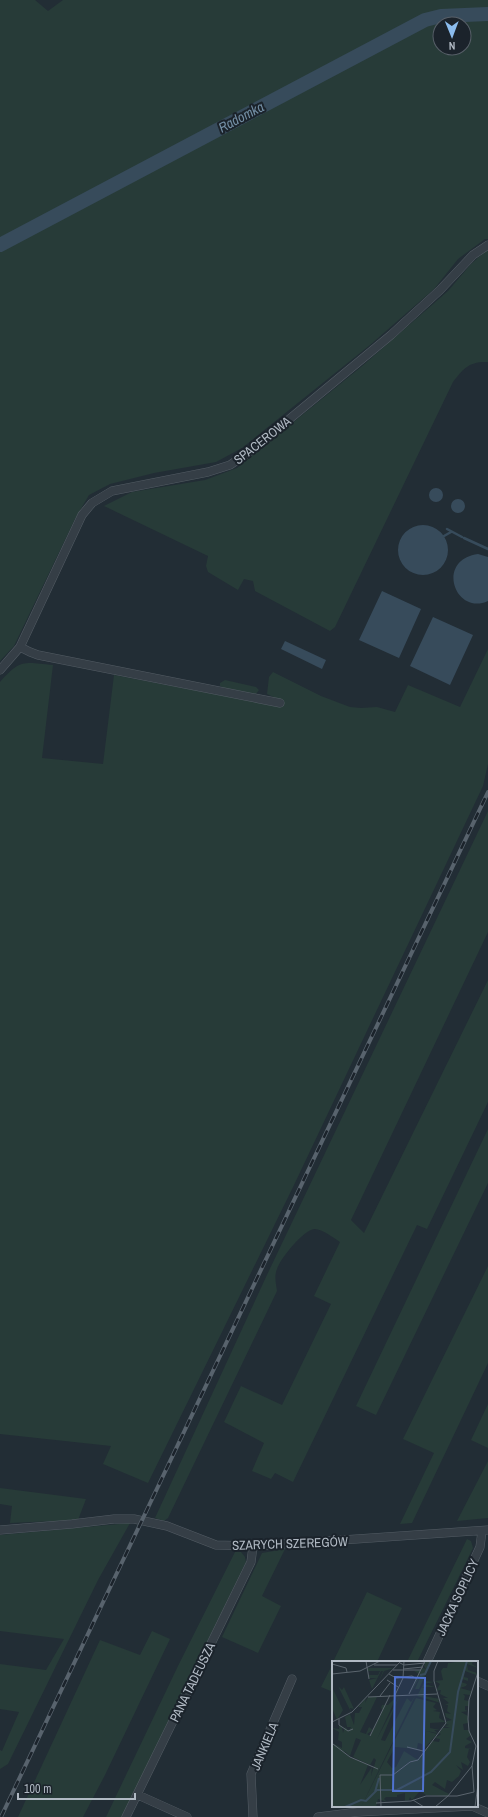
<svg xmlns="http://www.w3.org/2000/svg" width="488" height="1817" font-family="'Archivo Narrow',sans-serif">
	<rect width="100%" height="100%" fill="#222d35"/>
	<path fill="#273b38" fill-rule="evenodd" d="M 0,0 L 35,0 L 48,11 L 63,0 L 488,0 L 488,239 L 485,239 L 458,259 L 434,289 L 370,345 L 242,448 L 216,462 L 154,473 L 110,484 L 89,495 L 75,519 L 14,646 L 0,661 ZM 440,24 L 464,24 L 464,48 L 440,48 Z
		M 488,249 L 488,362 C 469,361 463,369 453,382 L 335,627 L 330,631 L 255,591 L 253,581 L 244,579 L 238,590 L 208,572 L 206,566 L 208,556 L 104,506 L 132,492 L 205,480 L 237,468 L 361,367 L 448,291 L 471,264 Z
		M 488,649 L 488,764 L 483,786 L 294,1185 L 148,1483 L 103,1464 L 111,1446 L 0,1434 L 0,682 C 20,659 24,662 53,665 L 42,758 L 103,764 L 114,675 L 277,706 L 282,701 L 267,694 L 269,677 L 273,672 L 321,696 L 350,707 L 361,708 L 377,707 L 395,712 L 408,685 L 460,707 Z
		M 225,680 L 256,687 L 259,690 L 256,694 L 224,688 L 220,686 L 220,683 Z
		M 488,811 L 488,932 L 351,1220 L 364,1233 L 488,980 L 488,1102 L 427,1229 L 417,1225 L 293,1482 L 275,1473 L 271,1479 L 252,1471 L 264,1443 L 224,1422 L 241,1386 L 282,1405 L 331,1304 L 314,1296 L 340,1242 C 334,1238 322,1229 315,1229 C 304,1229 280,1259 277,1269 C 274,1276 276,1284 277,1291 L 168,1518 L 164,1521 L 155,1518 L 266,1277 Z
		M 488,1129 L 488,1183 L 376,1415 L 356,1406 Z
		M 488,1266 L 488,1363 L 412,1523 L 400,1524 L 434,1453 L 403,1439 Z
		M 488,1404 L 488,1448 L 471,1440 Z
		M 488,1461 L 488,1518 L 457,1521 Z
		M 0,1488 L 86,1499 L 78,1520 L 10,1523 L 12,1506 L 0,1504 Z
		M 130,1523 L 98,1580 L 8,1764 L 0,1769 L 0,1750 L 2,1751 L 19,1712 L 0,1709 L 0,1664 L 46,1670 L 64,1639 L 0,1631 L 0,1535 Z
		M 467,1539 L 471,1541 L 473,1548 L 417,1662 L 407,1662 Z
		M 285,1549 L 262,1596 L 281,1606 L 258,1653 L 222,1637 L 262,1553 Z
		M 235,1552 L 241,1552 L 245,1557 L 246,1562 L 122,1817 L 106,1817 L 178,1666 Z
		M 367,1592 L 402,1608 L 377,1662 L 333,1662 Z
		M 152,1631 L 170,1639 L 105,1775 L 83,1817 L 18,1817 L 100,1640 L 140,1655 Z
		M 333,1663 L 333,1692 L 321,1687 Z"/>
	<path fill="#374b5b" d="M429 495a7 7 0 1 1 14 0a7 7 0 1 1-14 0Z
		M451 506a7 7 0 1 1 14 0a7 7 0 1 1-14 0Z
		M398 550a25 25 0 1 1 50 0a25 25 0 1 1-50 0Z
		M 478,554 L 488,557 L 488,601 C 455,616 435,560 478,554 Z
		M 382,591 L 421,609 L 399,658 L 359,640 Z
		M 433,617 L 473,635 L 450,685 L 410,666 Z
		M 285,641 L 326,660 L 322,669 L 281,649 Z"/>
	<g fill="none" stroke-linecap="round" stroke-linejoin="round">
		<path stroke="#374b5b" stroke-width="2.5" d="M 447,529 L 462,537
			M 444,536 L 451,532
			M 464,538 L 488,549"/>
		<path stroke="#374b5b" stroke-width="14" d="M 0,245 L 425,20 L 441,16 L 488,14"/>
		<defs>
			<path id="street" d="M 20,647 L 30,652 L 38,655 L 280,703
				M 0,670 L 20,647 L 82,515 L 92,503 L 112,491 L 208,472 L 230,465 L 252,450 L 391,335 L 440,290 L 473,255 L 488,245
				M 0,1530 L 72,1524 L 114,1519 L 134,1519 L 167,1526 L 216,1545 L 253,1546 L 488,1530
				M 427,1662 L 480,1547 L 482,1531
				M 477,1681 L 488,1686
				M 138,1795 L 187,1817
				M 126,1817 L 251,1562 L 253,1546
				M 253,1817 L 251,1774 L 292,1679
				M 318,1817 L 358,1812 L 472,1806 L 488,1813"/>
		</defs>
		<use href="#street" stroke="#535c64" stroke-width="9"/>
		<use href="#street" stroke="#353e46" stroke-width="8"/>
		<defs>
			<path id="rail" d="M 1,1817 L 488,792"/>
		</defs>
		<use href="#rail" stroke="#58636d" stroke-width="4"/>
		<use href="#rail" stroke="#1b232b" stroke-width="2.5" stroke-dasharray="8" stroke-linecap="butt"/>
	</g>
	<g text-anchor="middle" stroke-width="4" stroke-linejoin="round" paint-order="stroke">
		<g font-size="13" fill="#b0b9c3" stroke="#1b232b">
			<text transform="translate(262 440) rotate(-38)" y="5">SPACEROWA</text>
			<text transform="translate(290 1543) rotate(-2)" y="5">SZARYCH SZEREGÓW</text>
			<text transform="translate(457 1597) rotate(-65)" y="5">JACKA SOPLICY</text>
			<text transform="translate(192 1682) rotate(-64)" y="5">PANA TADEUSZA</text>
			<text transform="translate(264 1746) rotate(-67)" y="5">JANKIELA</text>
		</g>
		<g font-size="14" font-style="italic" fill="#738ea4" stroke="#1b232b">
			<text transform="translate(241 117) rotate(-28)" y="5">Radomka</text>
		</g>
	</g>
	<g transform="translate(332 1661)">
		<rect width="146" height="146" fill="#222d35"/>
		<path d="M 100,0 L 87,28 L 83,28 L 89,14 L 78,33 L 87,13 L 82,10 L 88,9 L 90,2 L 91,7 L 94,8 L 92,5 L 93,1 ZM 112,0 L 141,0 L 140,3 L 146,7 L 135,3 L 136,9 L 145,12 L 144,14 L 133,10 L 132,16 L 136,17 L 136,20 L 130,18 L 129,21 L 135,23 L 134,25 L 128,27 L 139,30 L 138,34 L 131,33 L 133,35 L 132,39 L 137,40 L 137,45 L 133,45 L 133,49 L 136,50 L 129,51 L 136,55 L 136,62 L 131,63 L 132,69 L 137,69 L 139,74 L 134,78 L 140,81 L 133,85 L 133,87 L 141,88 L 137,88 L 135,96 L 138,101 L 136,105 L 129,101 L 131,109 L 124,104 L 129,110 L 127,115 L 120,121 L 115,119 L 113,128 L 103,121 L 100,124 L 117,133 L 116,135 L 94,134 L 88,130 L 80,139 L 78,136 L 77,139 L 73,140 L 73,132 L 65,134 L 65,136 L 54,136 L 52,138 L 55,141 L 46,138 L 44,146 L 29,146 L 84,37 L 104,42 L 101,46 L 105,49 L 101,50 L 108,51 L 107,57 L 114,61 L 98,62 L 98,67 L 108,69 L 102,69 L 106,72 L 94,70 L 105,73 L 91,89 L 90,83 L 86,82 L 85,88 L 63,86 L 55,101 L 60,107 L 64,106 L 72,90 L 86,99 L 77,101 L 61,115 L 77,102 L 86,99 L 100,80 L 107,81 L 108,78 L 103,77 L 109,73 L 107,72 L 111,67 L 118,67 L 112,65 L 117,64 L 114,63 L 115,60 L 120,59 L 114,56 L 113,52 L 119,53 L 115,50 L 116,44 L 113,44 L 117,42 L 111,37 L 116,37 L 108,33 L 109,29 L 104,30 L 108,23 L 103,20 L 111,19 L 109,10 L 111,7 L 115,7 L 116,2 L 124,2 ZM 36,7 L 62,7 L 52,10 L 47,20 L 51,10 L 49,10 L 40,28 L 37,19 L 45,17 L 37,17 L 37,14 L 46,14 L 48,10 L 36,10 ZM 93,20 L 102,21 L 92,23 L 103,26 L 90,26 L 94,28 L 94,34 L 92,35 L 108,38 L 106,40 L 109,42 L 85,35 ZM 6,25 L 10,29 L 12,26 L 22,48 L 18,47 L 19,51 ZM 0,26 L 11,49 L 5,59 L 0,47 ZM 68,34 L 49,79 L 53,80 L 75,37 L 79,41 L 83,35 L 29,146 L 0,146 L 0,89 L 2,83 L 10,87 L 10,81 L 6,79 L 7,71 L 0,67 L 7,68 L 7,64 L 10,65 L 11,72 L 13,66 L 17,70 L 19,66 L 15,66 L 13,56 L 18,53 L 22,64 L 23,52 L 27,52 L 30,46 L 26,46 L 34,37 L 33,42 L 36,36 L 45,36 L 28,71 L 34,73 L 37,66 L 41,69 L 35,73 L 38,75 L 51,49 L 49,47 L 50,44 L 56,44 L 65,35 L 45,78 ZM 24,77 L 29,79 L 21,96 L 38,104 L 42,97 L 44,99 L 39,115 L 40,106 L 28,124 L 36,104 L 17,96 L 11,89 L 18,95 Z" fill="#273b38" fill-rule="evenodd"/>
		<path fill="none" stroke="#374b5b" stroke-width="2" d="M 88,14 L 93,13 L 99,0M 43,131 L 47,117M 13,146 L 29,139 L 34,140 L 45,129 L 65,129 L 99,111 L 118,91 L 126,31 L 135,0"/>
		<path fill="none" stroke="#5b656e" stroke-width="1" d="M 34,0 L 37,18M 68,2 L 72,4 L 93,2M 0,3 L 14,7 L 15,11M 42,4 L 65,4M 71,8 L 91,6M 61,9 L 89,9M 0,13 L 28,10 L 48,0M 57,13 L 64,17 L 80,15 L 85,18M 55,19 L 66,26M 77,33 L 93,0M 63,34 L 71,17 L 72,0M 48,35 L 58,22M 36,36 L 105,33M 7,58 L 7,64 L 16,70 L 21,68M 0,61 L 20,51 L 69,0M 0,72 L 0,87M 38,75 L 58,34M 1,83 L 18,96 L 46,108M 75,86 L 91,90M 142,131 L 140,105 L 144,85 L 137,70 L 136,58 L 137,39 L 146,11M 81,139 L 92,146M 44,142 L 79,140 L 94,135 L 125,135 L 142,131M 49,146 L 48,114 L 61,114 L 78,101 L 86,99 L 114,62 L 102,20 L 102,10 L 106,0M 103,146 L 116,135 L 140,105M 143,146 L 146,123"/>
		<path fill="#5073d1" fill-opacity="0.15" stroke="#5073d1" stroke-width="2" d="M 63,16 L 93,17 L 91,130 L 61,130 Z"/>
		<rect width="146" height="146" fill="none" stroke="#b0b9c3" stroke-width="2"/>
	</g>
	<g transform="translate(452 36) rotate(179)"><circle r="19" fill="#1b232b" stroke="#575f68"/>
	<path d="M0-3L7 15L0 10L-7 15Z" fill="#8bbced"/>
	<text y="-6" font-size="11" font-weight="bold" text-anchor="middle" fill="#b0b9c3">N</text>
	</g>
	<path d="M18 1793v6h117v-6" fill="none" stroke="#b0b9c3" stroke-width="2"/>
	<text x="24" y="1793" font-size="12" fill="#b0b9c3" stroke="#1b232b" stroke-width="3" paint-order="stroke">100 m</text>
</svg>
